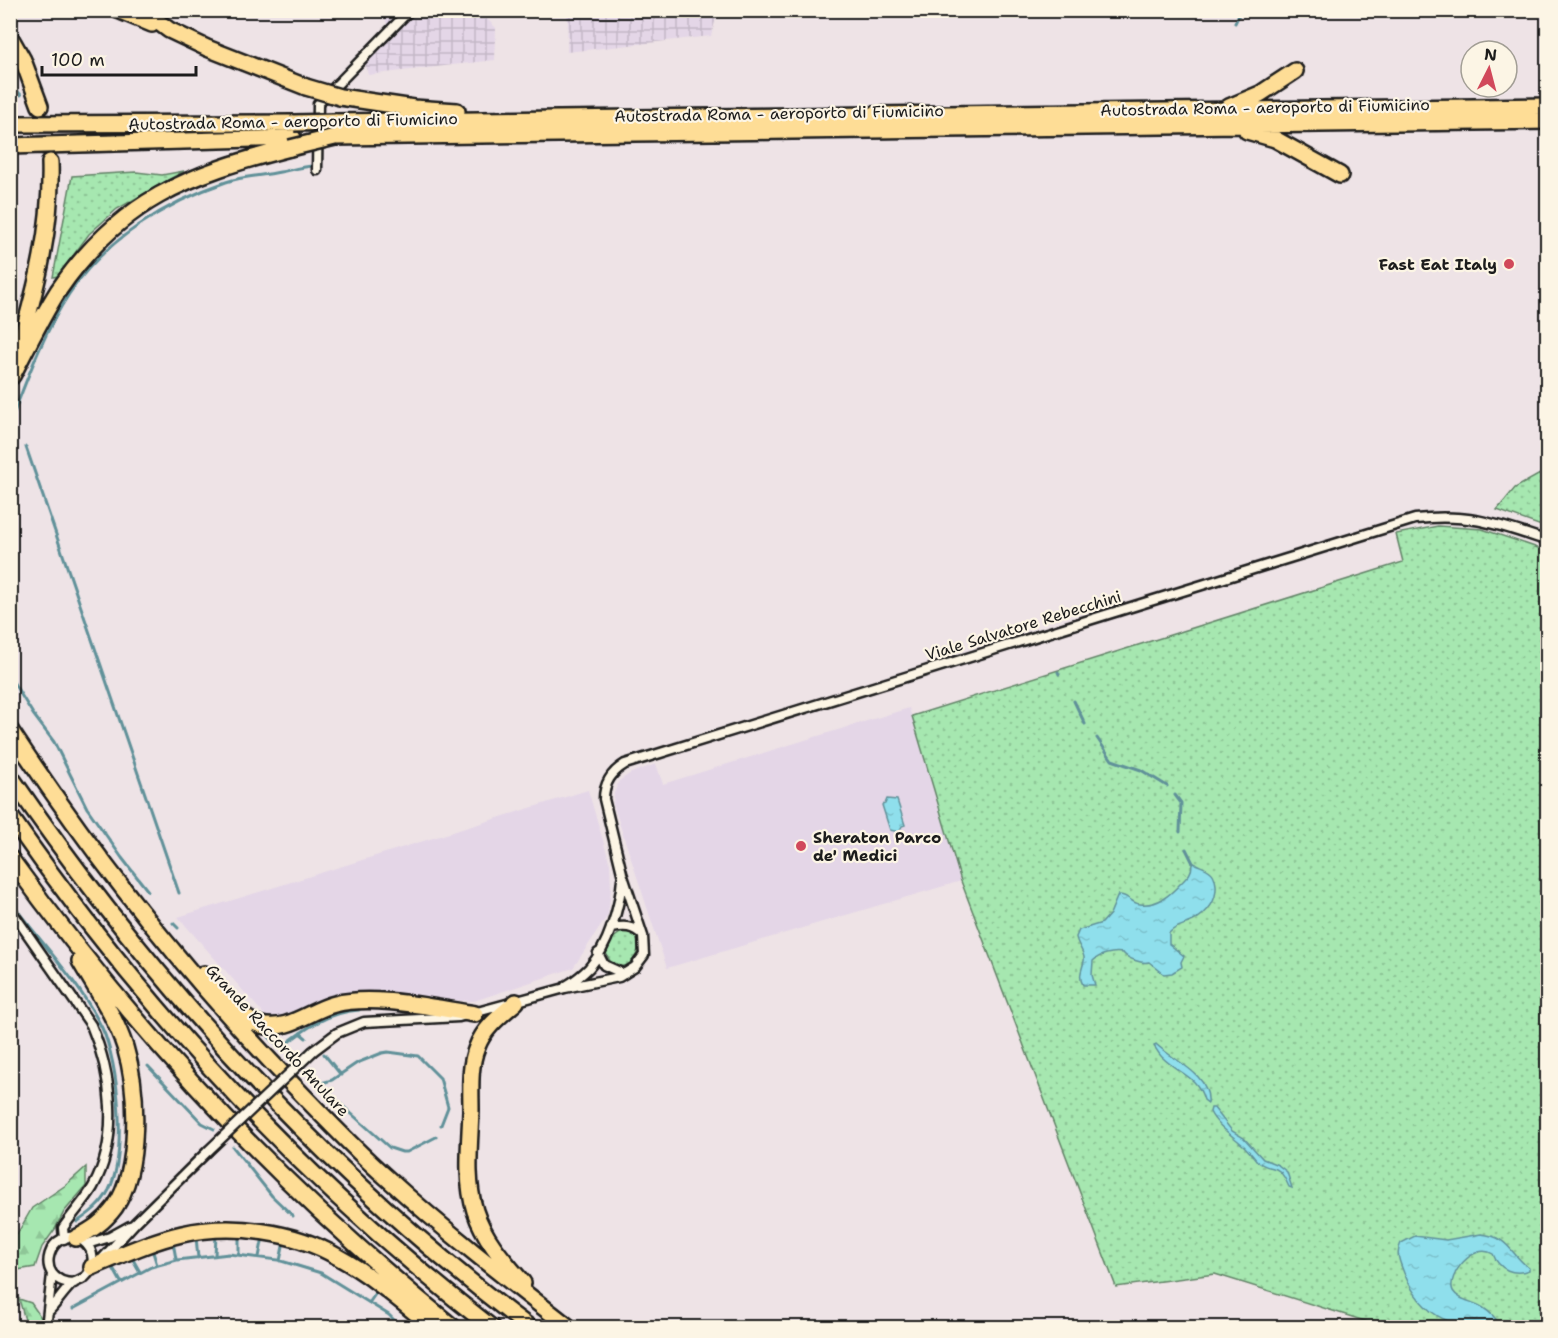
<svg xmlns="http://www.w3.org/2000/svg" width="1558" height="1338" font-family="'Shantell Sans',sans-serif">
	<defs>
		<pattern id="industrial-grid" width="8" height="8" patternUnits="userSpaceOnUse" patternTransform="scale(1.5)"><rect width="8" height="8" fill="#e4d6e7"/><path d="M0 4h8M4 0v8" fill="none" stroke="#c3b7c6"/></pattern>
		<pattern id="grass-dots" width="8" height="8" patternUnits="userSpaceOnUse" patternTransform="scale(1.5)"><rect width="8" height="8" fill="#a6e7b0"/><path d="M2 2h.1M6 6h.1" fill="none" stroke="#8ec697" stroke-width="1.8" stroke-linecap="round"/></pattern>
		<pattern id="forest-firs" width="22" height="20" patternUnits="userSpaceOnUse" patternTransform="scale(1.5)"><rect width="22" height="20" fill="#a6e7b0"/><path d="M5 1l3.5 6h-7zM16 11l3.5 6h-7z" fill="#8ec697"/></pattern>
		<pattern id="water-ripples" width="26" height="14" patternUnits="userSpaceOnUse" patternTransform="scale(1.5)"><rect width="26" height="14" fill="#8fdfec"/><path d="M2 4q2-2 4 0t4 0M15 11q2-2 4 0t4 0" fill="none" stroke="#7bbfca"/></pattern>
	</defs>
	<rect width="100%" height="100%" fill="#eee3e6"/>
	<filter id="ink" filterUnits="userSpaceOnUse"><feTurbulence type="fractalNoise" baseFrequency=".0167" numOctaves="2"/><feDisplacementMap in="SourceGraphic" scale="12" xChannelSelector="R" yChannelSelector="G"/><feConvolveMatrix kernelMatrix="1 2 1 2 8 2 1 2 1" color-interpolation-filters="sRGB"/></filter>
	<g filter="url(#ink)">
		<path fill="#e4d6e7" d="M 909,708 L 961,881 L 667,968 L 613,804 L 614,793 L 619,781 L 631,773 L 656,764 L 663,784 Z
			M 588,790 L 610,864 L 611,888 L 608,915 L 573,968 L 474,1001 L 436,1000 L 383,993 L 360,993 L 338,995 L 269,1020 L 178,917 Z"/>
		<path fill="url(#industrial-grid)" d="M 383,11 L 479,11 L 496,28 L 495,60 L 368,75 L 365,63 L 391,38 Z
			M 566,11 L 566,10 L 718,11 L 711,36 L 567,52 L 568,22 Z"/>
		<path fill="url(#grass-dots)" stroke="#618266" stroke-width="1.5" d="M 184,171 L 117,209 L 89,234 L 58,276 L 53,277 L 72,176 L 136,172 L 162,175 Z
			M 1547,470 L 1547,528 L 1497,510 L 1515,488 Z
			M 1438,526 L 1482,529 L 1547,551 L 1547,1327 L 1384,1327 L 1215,1274 L 1116,1287 L 961,881 L 912,716 L 1403,562 L 1396,534 Z
			M 623,931 C 632,931 637,935 639,945 C 637,959 626,973 611,963 L 606,953 L 612,939 Z"/>
		<path fill="url(#forest-firs)" stroke="#618266" stroke-width="1.5" d="M 86,1167 L 86,1186 L 64,1212 L 55,1229 L 42,1247 L 35,1267 L 11,1271 L 12,1252 L 16,1236 L 32,1208 L 66,1185 Z
			M 19,1299 L 31,1303 L 44,1322 L 43,1327 L 27,1327 Z"/>
		<path fill="url(#water-ripples)" stroke="#619199" stroke-width="1.5" d="M 887,799 L 897,800 L 905,825 L 902,826 L 899,832 L 890,830 L 882,805 L 885,804 Z
			M 1194,863 C 1199,866 1207,868 1211,872 C 1215,875 1215,880 1216,885 C 1217,900 1208,912 1195,920 C 1187,925 1176,925 1169,933 L 1169,944 L 1184,956 L 1181,962 L 1182,967 L 1172,973 L 1164,974 L 1149,962 C 1142,964 1128,959 1123,953 C 1112,951 1099,955 1093,961 L 1092,975 L 1095,985 L 1083,985 C 1078,976 1082,970 1084,961 C 1086,954 1077,945 1076,937 L 1079,930 L 1102,923 L 1110,914 L 1118,895 C 1127,894 1131,903 1140,904 C 1158,906 1170,895 1181,883 C 1187,877 1192,874 1192,864 Z
			M 1156,1044 C 1172,1060 1211,1074 1208,1103 L 1204,1100 C 1197,1075 1179,1074 1163,1058 C 1159,1055 1157,1050 1154,1046 Z
			M 1211,1108 L 1214,1108 L 1232,1131 L 1244,1138 L 1263,1159 L 1278,1165 L 1287,1172 L 1292,1188 L 1289,1187 C 1277,1159 1273,1174 1257,1161 C 1253,1156 1249,1151 1244,1146 C 1233,1136 1217,1126 1210,1112 Z
			M 1481,1234 C 1510,1237 1509,1253 1529,1268 L 1529,1270 C 1514,1276 1499,1270 1493,1254 C 1474,1241 1446,1276 1453,1291 C 1459,1301 1473,1301 1482,1307 C 1490,1312 1497,1319 1501,1327 C 1454,1328 1424,1321 1404,1273 C 1400,1262 1395,1254 1401,1243 L 1415,1236 L 1446,1240 Z"/>
		<g fill="none" stroke-linecap="round" stroke-linejoin="round">
			<path stroke="#619199" stroke-width="3" d="M 1235,23 L 1241,10
				M 10,83 L 21,95
				M 10,423 C 27,379 43,334 69,294 C 103,241 167,202 226,182 C 243,176 262,176 280,172 C 291,170 301,167 312,166
				M 26,447 L 179,893
				M 1058,672 L 1059,674
				M 10,677 L 33,714 L 54,742 L 87,808 L 122,858 L 148,891
				M 1074,701 L 1085,724
				M 1097,738 L 1112,760 L 1141,770 L 1167,786
				M 1175,795 L 1181,803 L 1180,832
				M 1186,849 L 1193,863
				M 10,901 C 41,943 79,981 102,1028 C 119,1064 127,1154 109,1190 C 101,1205 90,1213 77,1222
				M 173,923 L 178,928
				M 300,1033 L 306,1038
				M 269,1037 L 281,1048 C 304,1029 328,1012 359,1010
				M 324,1054 L 341,1075
				M 148,1066 L 202,1123 L 214,1129
				M 436,1137 L 407,1152 L 402,1152 L 390,1148 L 318,1084 L 332,1080 L 357,1063 L 382,1053 L 388,1052 L 418,1056 L 440,1078 L 448,1107 L 441,1125
				M 233,1147 L 272,1196 L 293,1216
				M 196,1237 L 198,1258
				M 173,1242 L 176,1259
				M 152,1249 L 157,1265
				M 239,1255 L 239,1234
				M 131,1256 L 140,1272
				M 215,1256 L 216,1235
				M 259,1257 L 263,1237
				M 280,1261 L 284,1241
				M 112,1266 L 121,1282
				M 369,1303 L 378,1290
				M 73,1309 L 151,1267 L 177,1260 L 229,1254 L 278,1260 L 321,1273 L 389,1315 L 402,1328"/>
			<path stroke="#c4bbbe" stroke-width="15" stroke-dasharray="15 8" stroke-linecap="butt" d="M 40,106 L 50,162"/>
			<defs>
				<path id="street" d="M 317,170 L 318,104 L 410,10
					M 10,909 L 91,1025 C 112,1074 120,1138 93,1187 C 85,1201 72,1214 63,1228 L 64,1239
					M 611,928 C 624,926 633,925 643,936
					M 598,953 L 604,965 L 624,974
					M 566,986 C 574,981 582,975 589,968 C 608,947 620,907 622,879
					M 313,1051 L 337,1033 L 364,1022 L 459,1017 L 565,988 L 619,977 L 635,967 L 644,955 L 643,936 L 622,873 L 604,799 C 604,782 612,772 625,764 L 1415,519 C 1470,513 1497,524 1548,541
					M 87,1244 L 110,1237 L 130,1226
					M 103,1258 L 135,1223 L 208,1151
					M 49,1311 C 57,1303 64,1291 73,1283 C 77,1281 81,1280 85,1277 C 96,1267 95,1250 83,1241 C 51,1221 29,1282 74,1283
					M 46,1328 L 52,1274"/>
				<path id="highway" d="M 118,10 L 152,24
					M 142,10 L 169,30 L 207,48 L 306,87
					M 10,37 L 23,60 L 40,106
					M 340,97 L 414,108 L 457,111
					M 1229,107 L 1260,94 L 1295,71
					M 335,122 L 1548,106
					M 10,124 L 294,123
					M 1247,131 L 1275,139 L 1340,175
					M 335,137 L 1548,121
					M 10,146 L 293,138
					M 19,348 C 37,285 52,228 50,162
					M 12,376 C 27,347 41,318 58,291 C 120,200 189,174 290,148
					M 10,730 C 95,859 189,978 296,1088 C 326,1119 355,1150 387,1178 C 445,1231 507,1279 570,1328
					M 10,776 C 155,987 325,1173 530,1328
					M 10,816 C 144,1009 306,1184 492,1328
					M 10,858 C 137,1034 285,1192 454,1328
					M 204,974 C 220,991 238,1019 261,1025 C 288,1032 310,1010 335,1004 C 374,994 434,1008 475,1014
					M 516,1002 C 501,1015 484,1028 477,1047 C 469,1066 471,1090 471,1110 C 470,1143 465,1179 475,1211 C 484,1239 504,1261 523,1283
					M 76,1238 C 92,1230 104,1222 115,1207 C 141,1169 138,1089 125,1047 C 115,1016 96,989 80,961
					M 92,1267 C 121,1255 151,1241 182,1234 C 232,1223 294,1231 338,1257 C 373,1276 403,1303 434,1328"/>
			</defs>
			<use href="#street" stroke="#1c1c1c" stroke-width="13"/>
			<use href="#highway" stroke="#1c1c1c" stroke-width="20"/>
			<use href="#street" stroke="#fcf5e5" stroke-width="8"/>
			<use href="#highway" stroke="#fedd96" stroke-width="15"/>
			<defs>
				<path id="street-bridge" d="M 208,1151 L 313,1051"/>
				<path id="highway-bridge" d="M 306,87 L 340,97
					M 294,123 L 335,122
					M 290,148 L 335,137"/>
			</defs>
			<use href="#street-bridge" stroke="#1c1c1c" stroke-width="13" stroke-linecap="butt"/>
			<use href="#highway-bridge" stroke="#1c1c1c" stroke-width="20" stroke-linecap="butt"/>
			<use href="#street-bridge" stroke="#fcf5e5" stroke-width="8"/>
			<use href="#highway-bridge" stroke="#fedd96" stroke-width="15"/>
		</g>
	</g>
	<g fill="#d1495b" stroke="#fcf5e5" stroke-width="2">
		<circle cx="1509" cy="264" r="6"/>
		<circle cx="801" cy="846" r="6"/>
	</g>
	<g text-anchor="middle" stroke-width="4.5" stroke-linejoin="round" paint-order="stroke">
		<g font-size="16" fill="#1c1c1c" stroke="#fcf5e5">
			<text transform="translate(1265 107) rotate(-1)" y="6">Autostrada Roma - aeroporto di Fiumicino</text>
			<text transform="translate(779 113) rotate(-1)" y="6">Autostrada Roma - aeroporto di Fiumicino</text>
			<text transform="translate(293 121) rotate(-1)" y="6">Autostrada Roma - aeroporto di Fiumicino</text>
			<text transform="translate(1023 625) rotate(-17)" y="6">Viale Salvatore Rebecchini</text>
			<text transform="translate(278 1040) rotate(47)" y="6">Grande Raccordo Anulare</text>
		</g>
		<g font-size="16" font-weight="bold" fill="#1c1c1c" stroke="#fcf5e5" text-anchor="end">
			<text x="1497" y="270">Fast Eat Italy</text>
			<text x="813" y="843" text-anchor="start">Sheraton Parco<tspan x="813" dy="18">de' Medici</tspan></text>
		</g>
	</g>
	<rect width="1558" height="1338" fill="none" stroke="#fcf5e5" stroke-width="36"/>
	<rect x="18" y="18" width="1522" height="1302" fill="none" stroke="#1c1c1c" stroke-width="2" filter="url(#ink)"/>
	<g transform="translate(1489 69) rotate(6)"><circle r="28" fill="#fcf5e5" stroke="#a29e95" stroke-width="1.5"/>
	<path d="M0-4.5L10 22L0 15L-10 22Z" fill="#d1495b"/>
	<text y="-9" font-size="16" font-weight="bold" text-anchor="middle" fill="#1c1c1c">N</text>
	</g>
	<path d="M42 66v9h154v-9" fill="none" stroke="#1c1c1c" stroke-width="3"/>
	<text x="51" y="66" font-size="18" fill="#1c1c1c" stroke="#fcf5e5" stroke-width="4.5" paint-order="stroke">100 m</text>
</svg>
